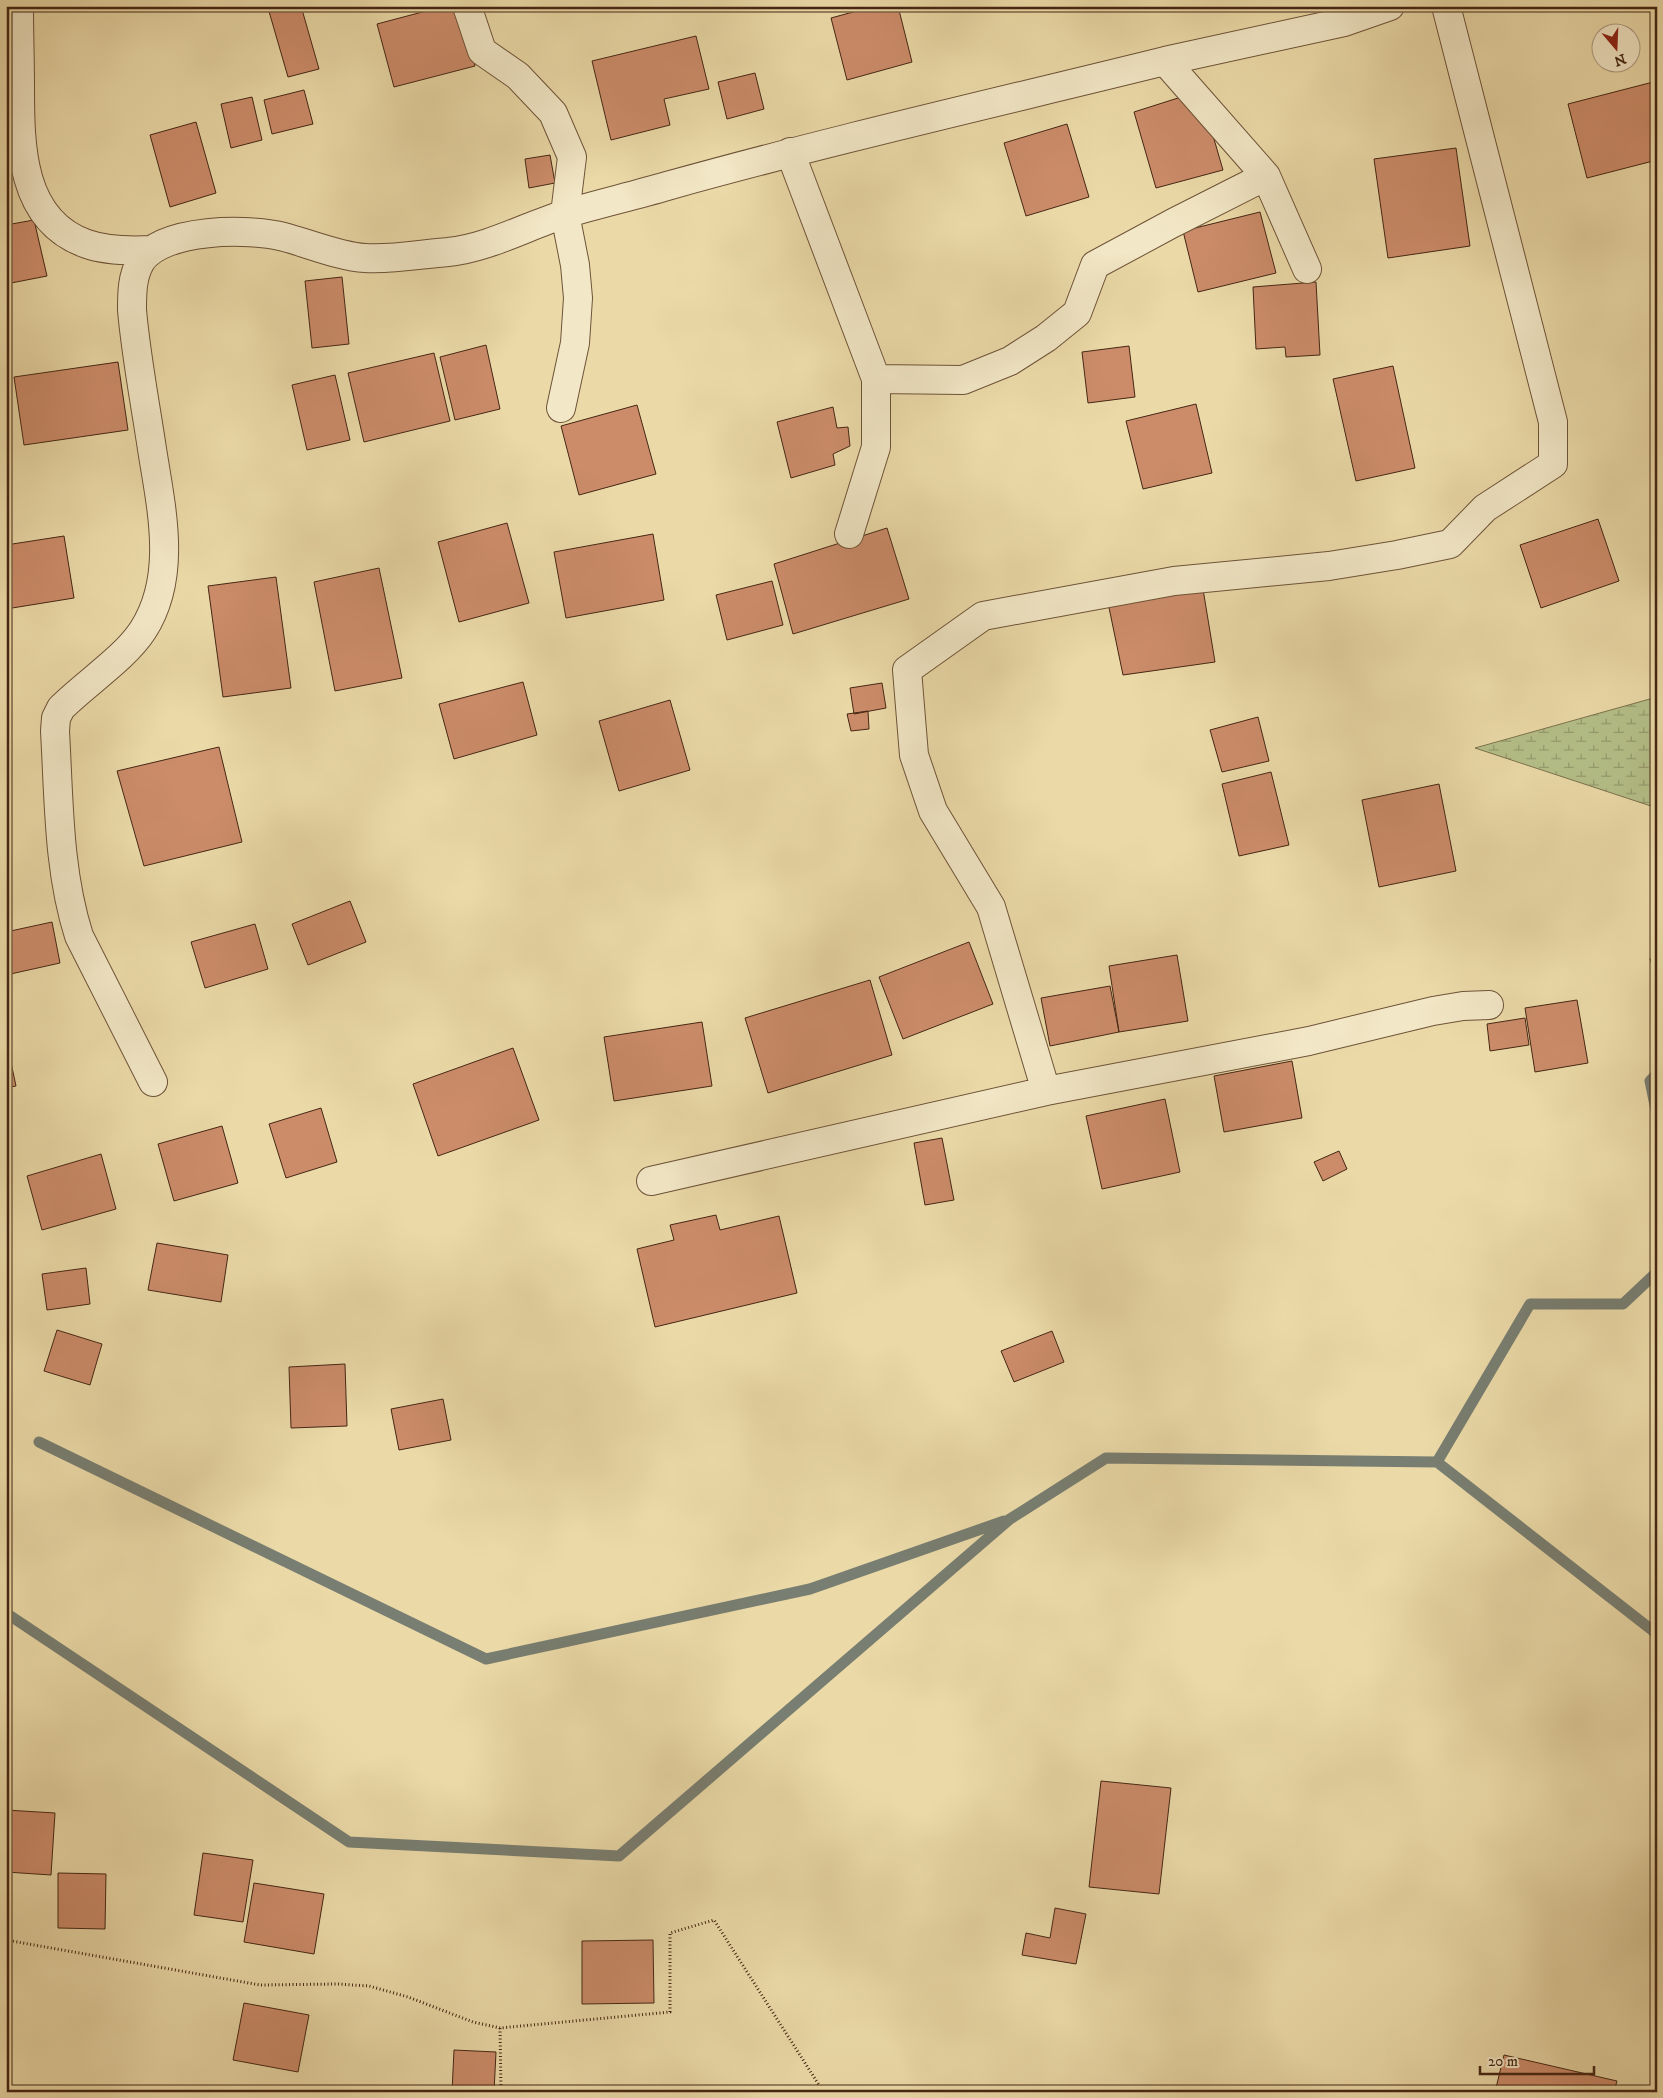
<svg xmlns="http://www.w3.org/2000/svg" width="1663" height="2098" font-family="'IM FELL DW Pica',serif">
	<defs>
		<pattern id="wetland-marsh" width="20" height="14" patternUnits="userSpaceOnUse" patternTransform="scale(1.25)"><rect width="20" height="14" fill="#b5c089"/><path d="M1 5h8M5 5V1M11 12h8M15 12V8" fill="none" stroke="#959c6f"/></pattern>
	</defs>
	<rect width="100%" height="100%" fill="#ebdaa8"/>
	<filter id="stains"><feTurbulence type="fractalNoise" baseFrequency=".004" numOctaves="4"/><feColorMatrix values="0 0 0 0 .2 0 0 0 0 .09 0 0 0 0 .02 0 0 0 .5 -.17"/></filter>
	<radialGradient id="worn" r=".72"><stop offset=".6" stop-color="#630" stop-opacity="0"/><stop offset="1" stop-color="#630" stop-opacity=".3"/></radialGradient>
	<path fill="url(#wetland-marsh)" stroke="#7d734e" d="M 1657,697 L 1657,808 L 1475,748 Z"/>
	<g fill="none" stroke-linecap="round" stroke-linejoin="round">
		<path stroke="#787e71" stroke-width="11" d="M 1657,1074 L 1650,1081 L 1657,1115
			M 39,1442 L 486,1659 L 810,1589 L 1004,1521
			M 1437,1462 L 1530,1304 L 1623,1304 L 1657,1272
			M 6,1613 L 349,1842 L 619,1856 L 1010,1519 L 1106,1458 L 1437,1462 L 1657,1634"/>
	</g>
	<path fill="#cc8c6a" stroke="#452613" d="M 272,6 L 301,6 L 319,69 L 288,77 L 268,8 Z
		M 445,6 L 460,6 L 475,66 L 394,87 L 377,24 Z
		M 875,6 L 898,6 L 912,62 L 847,80 L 831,18 Z
		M 696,36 L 709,89 L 664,99 L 670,125 L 611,140 L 592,61 Z
		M 755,73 L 764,109 L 727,119 L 718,82 Z
		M 1657,81 L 1657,160 L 1587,178 L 1568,104 Z
		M 304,90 L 313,124 L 272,134 L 264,100 Z
		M 1200,91 L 1223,170 L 1156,188 L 1134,112 Z
		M 252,97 L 262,140 L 231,148 L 221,104 Z
		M 196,122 L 216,193 L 170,207 L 150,135 Z
		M 1067,124 L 1089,197 L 1026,216 L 1004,143 Z
		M 1456,148 L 1470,246 L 1388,258 L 1374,159 Z
		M 550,155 L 555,183 L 529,188 L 525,159 Z
		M 1260,212 L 1276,273 L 1198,292 L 1183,231 Z
		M 34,220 L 47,276 L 6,284 L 6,225 Z
		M 342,277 L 349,344 L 312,348 L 305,281 Z
		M 1316,282 L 1320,355 L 1286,357 L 1285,347 L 1256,349 L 1253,287 Z
		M 486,345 L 500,409 L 455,420 L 440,357 Z
		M 1129,346 L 1135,397 L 1088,403 L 1082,352 Z
		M 434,353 L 450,421 L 364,442 L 348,373 Z
		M 118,362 L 128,430 L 24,445 L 14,377 Z
		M 1393,366 L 1415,468 L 1356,481 L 1333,379 Z
		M 335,375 L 350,440 L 307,450 L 292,385 Z
		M 1196,404 L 1212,473 L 1143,489 L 1126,421 Z
		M 637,405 L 656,474 L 579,495 L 561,426 Z
		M 833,407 L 837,428 L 848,427 L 850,446 L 833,454 L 835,465 L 791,478 L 777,422 Z
		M 1598,519 L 1619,581 L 1541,608 L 1520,545 Z
		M 507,523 L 529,603 L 459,622 L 438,542 Z
		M 887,528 L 909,599 L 793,634 L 774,564 Z
		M 653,534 L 664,600 L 566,618 L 554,552 Z
		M 64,536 L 74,598 L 6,609 L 6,545 Z
		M 379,568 L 402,678 L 335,691 L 314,582 Z
		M 276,577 L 291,688 L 223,697 L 208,586 Z
		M 772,581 L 783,625 L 727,640 L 716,595 Z
		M 1202,583 L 1215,662 L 1123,675 L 1107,598 Z
		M 523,682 L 537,735 L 454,759 L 439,704 Z
		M 882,683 L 886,708 L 854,714 L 850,688 Z
		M 670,700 L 690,770 L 619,791 L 599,721 Z
		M 868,711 L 869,729 L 851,731 L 847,714 Z
		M 1258,717 L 1269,761 L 1222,772 L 1210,730 Z
		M 219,747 L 242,842 L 144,866 L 117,771 Z
		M 1271,772 L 1289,845 L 1239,856 L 1222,784 Z
		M 1439,784 L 1456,871 L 1379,887 L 1362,800 Z
		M 350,901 L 366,942 L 308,965 L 292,924 Z
		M 52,922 L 60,963 L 6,975 L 6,932 Z
		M 255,924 L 268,969 L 205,988 L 191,942 Z
		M 969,942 L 993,1004 L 903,1039 L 879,977 Z
		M 1177,955 L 1188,1021 L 1119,1032 L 1109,966 Z
		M 1657,956 L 1657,981 L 1650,959 Z
		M 870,980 L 892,1055 L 768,1093 L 745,1018 Z
		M 1110,986 L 1119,1032 L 1050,1046 L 1041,998 Z
		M 1577,1000 L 1588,1063 L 1535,1072 L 1525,1008 Z
		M 1525,1018 L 1529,1045 L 1490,1051 L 1487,1024 Z
		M 702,1022 L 712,1086 L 614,1101 L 604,1037 Z
		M 6,1039 L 16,1086 L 6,1088 Z
		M 513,1048 L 539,1120 L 438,1156 L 413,1084 Z
		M 1292,1061 L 1302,1118 L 1224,1132 L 1214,1076 Z
		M 1165,1099 L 1180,1172 L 1102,1189 L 1086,1116 Z
		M 321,1108 L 337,1162 L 286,1178 L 269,1124 Z
		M 222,1126 L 238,1183 L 174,1201 L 158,1144 Z
		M 942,1138 L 954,1200 L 925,1205 L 914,1143 Z
		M 1339,1151 L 1347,1169 L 1323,1181 L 1314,1162 Z
		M 101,1154 L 116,1209 L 42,1230 L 27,1176 Z
		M 716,1215 L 720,1230 L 779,1216 L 797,1293 L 655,1327 L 637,1249 L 674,1240 L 670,1225 Z
		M 157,1243 L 228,1255 L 221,1302 L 148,1290 Z
		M 86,1268 L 90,1304 L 47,1310 L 42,1274 Z
		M 57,1330 L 102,1344 L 90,1385 L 44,1371 Z
		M 1052,1331 L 1064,1362 L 1014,1382 L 1001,1351 Z
		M 345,1364 L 347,1426 L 291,1428 L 289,1367 Z
		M 443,1399 L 451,1440 L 399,1450 L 391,1409 Z
		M 1101,1781 L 1171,1788 L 1159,1894 L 1089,1887 Z
		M 6,1810 L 55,1813 L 51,1875 L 6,1872 Z
		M 203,1853 L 253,1860 L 243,1922 L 194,1915 Z
		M 58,1873 L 106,1874 L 105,1929 L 58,1928 Z
		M 254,1883 L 324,1894 L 314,1954 L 244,1942 Z
		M 1055,1908 L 1086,1914 L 1076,1964 L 1022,1955 L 1026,1933 L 1050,1938 Z
		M 653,1940 L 654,2003 L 582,2004 L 582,1941 Z
		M 244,2003 L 309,2015 L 298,2072 L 233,2060 Z
		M 454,2050 L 496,2052 L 494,2092 L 452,2092 Z
		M 1504,2055 L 1617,2081 L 1614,2092 L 1495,2092 Z"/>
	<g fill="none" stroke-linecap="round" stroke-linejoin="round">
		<defs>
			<path id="minor" d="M 19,6 C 19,33 20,60 20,87 C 20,145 20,221 87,244 C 107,251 130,251 151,250
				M 467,6 L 482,51 L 518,76 L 553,113 L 572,157 L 565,214 L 575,265 L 578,298 L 575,343 L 561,408
				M 790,152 L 876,379 L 876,447 L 849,534
				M 1307,269 L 1266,176 L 1165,61 L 1344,22 L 1390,6
				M 876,379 L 963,380 L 1010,361 L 1046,338 L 1077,313 L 1095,265 L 1173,223 L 1266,176
				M 153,1082 L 79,936 C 58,870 59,800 55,731 L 56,718 L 61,708 C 86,683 125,658 143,630 C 178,576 161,507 152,449 C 145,402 136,356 132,310 C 132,293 132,276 141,261 C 163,228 249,228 284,237 C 307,243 341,257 365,258 C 391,260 422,254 448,252 C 488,248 527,226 565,214 C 598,204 633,196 667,186 C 832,140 999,102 1165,61
				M 1046,1091 L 991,907 L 933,811 L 914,755 L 907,670 L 983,616 L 1174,581 L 1329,566 L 1397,555 L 1450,544 L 1485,508 L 1553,464 L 1553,422 L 1446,6
				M 651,1181 L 1046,1091 L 1309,1041 L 1433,1011 L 1463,1006 L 1489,1005"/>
		</defs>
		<use href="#minor" stroke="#6e5338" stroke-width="30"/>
		<path stroke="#452613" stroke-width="3" stroke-dasharray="1 2.5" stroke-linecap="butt" d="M 6,1940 L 260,1985 L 338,1984 L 369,1986 L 408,1997 L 473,2022 L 500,2028 L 670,2012 L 670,1933 L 714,1920 L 819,2085 L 821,2092
			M 500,2028 L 501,2092"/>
		<use href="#minor" stroke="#f2e7c6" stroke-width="28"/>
	</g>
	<rect width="1663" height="2098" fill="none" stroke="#ebdaa8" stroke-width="25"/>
	<rect x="8" y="8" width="1648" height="2083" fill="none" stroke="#452613" stroke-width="2.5"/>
	<rect x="12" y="12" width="1638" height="2073" fill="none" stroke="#452613"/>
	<g transform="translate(1616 48) rotate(161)"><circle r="24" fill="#f2e7c6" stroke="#ad9a7e"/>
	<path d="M0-4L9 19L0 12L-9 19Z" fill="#8f2418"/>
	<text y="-8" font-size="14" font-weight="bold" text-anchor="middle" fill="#452613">N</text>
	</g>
	<path d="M1480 2066v8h114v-8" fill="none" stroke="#452613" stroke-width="2.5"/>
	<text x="1488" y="2066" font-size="15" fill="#452613" stroke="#f2e7c6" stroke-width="4" paint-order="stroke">20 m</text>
	<rect width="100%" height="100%" filter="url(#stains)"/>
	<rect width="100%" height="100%" fill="url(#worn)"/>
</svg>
